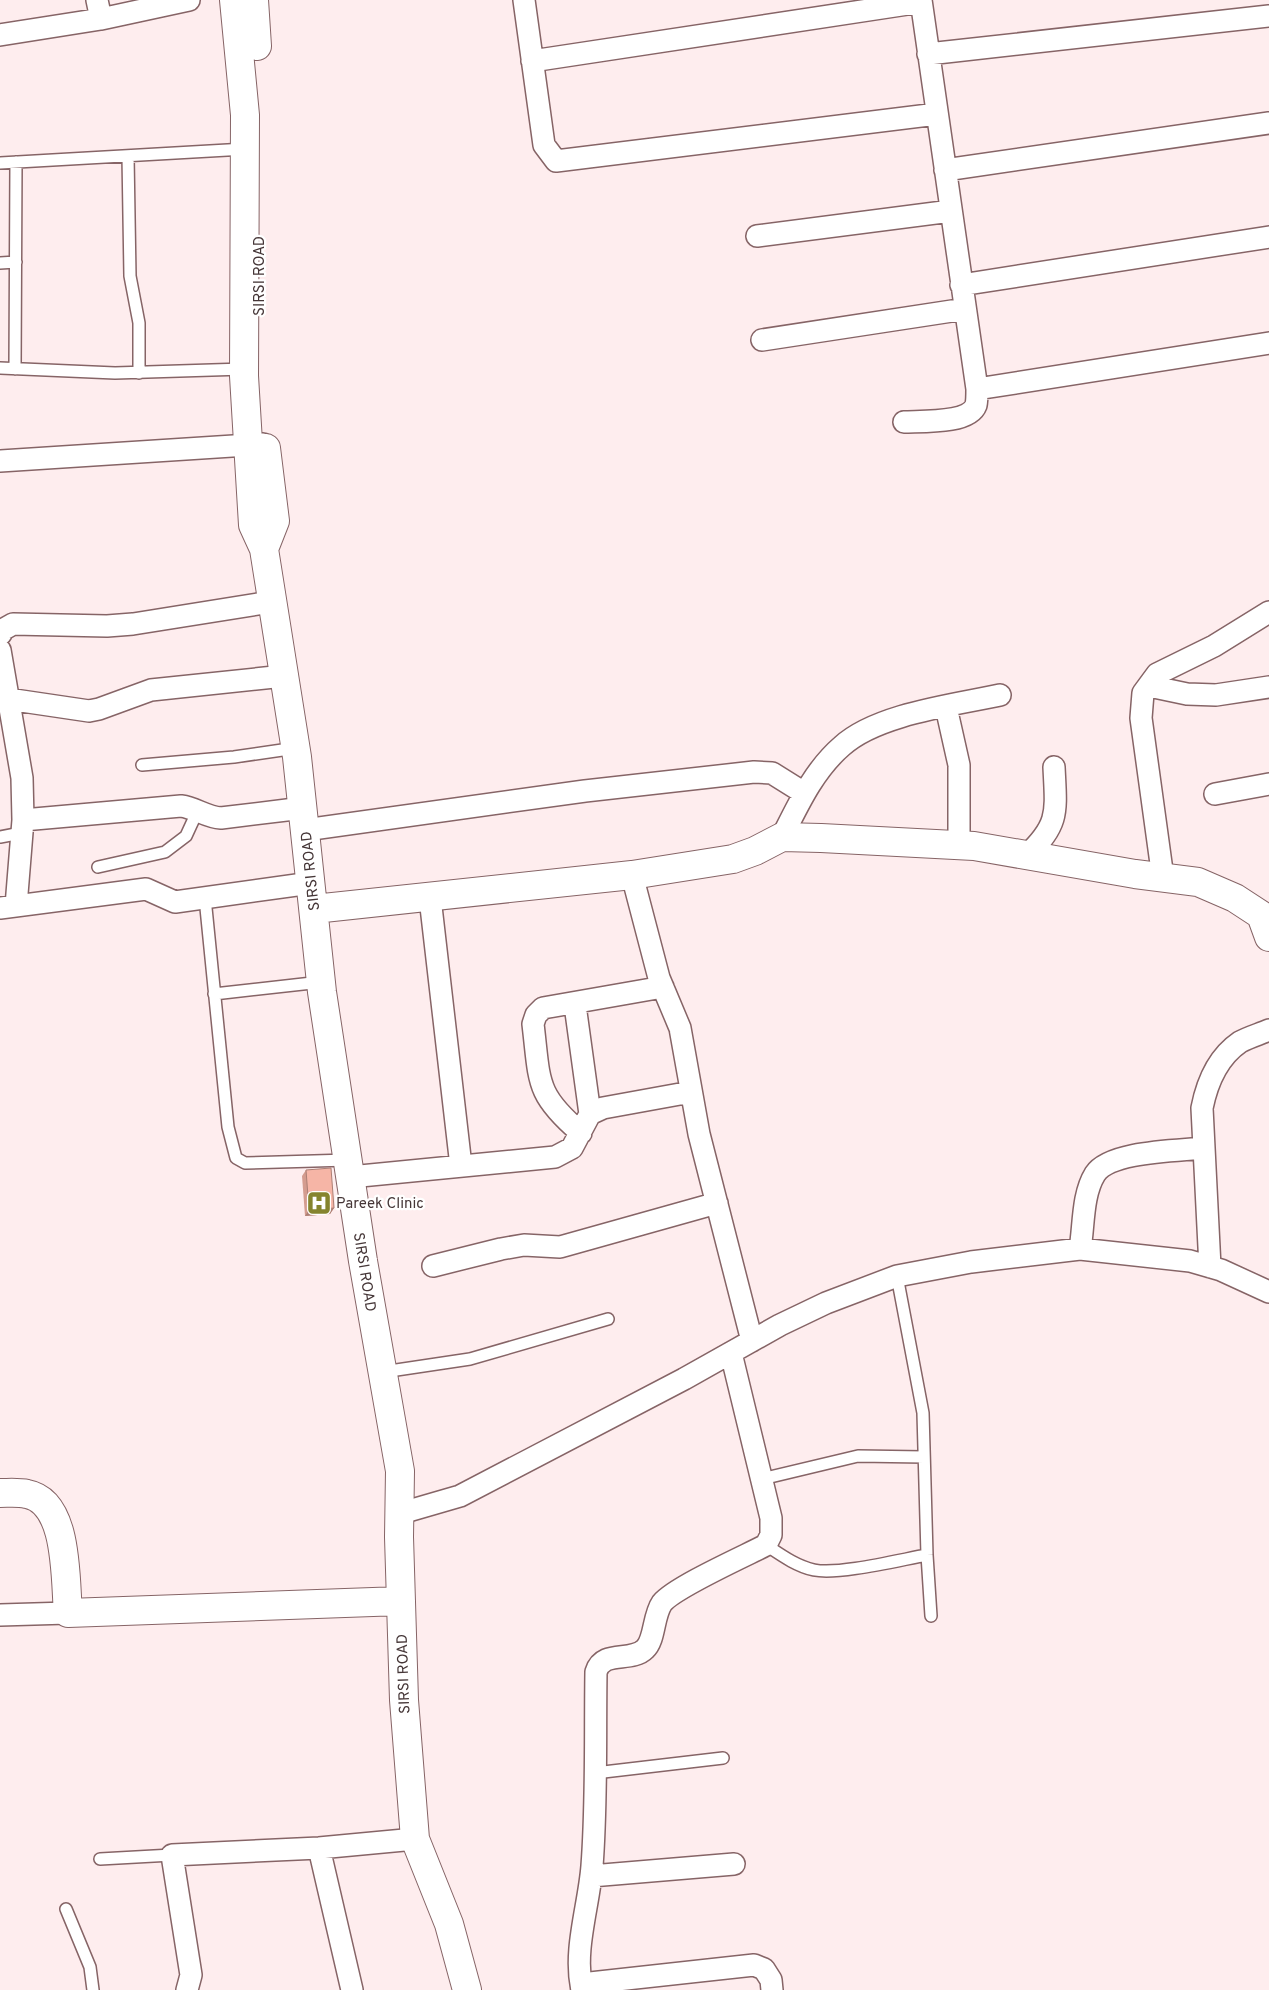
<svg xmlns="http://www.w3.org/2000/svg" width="1269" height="1990" font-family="Overpass,sans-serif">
	<rect width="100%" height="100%" fill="#feedee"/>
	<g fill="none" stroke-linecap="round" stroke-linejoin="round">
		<defs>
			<path id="lane" d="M 128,156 L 130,276 L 139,323 L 139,373
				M 0,163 L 245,149
				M 0,263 L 16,262
				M 0,368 L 115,373 L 244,369
				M 15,369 L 16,162
				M 142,765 L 234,757 L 296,748
				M 0,837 L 21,833
				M 98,867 L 165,852 L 186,836 L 198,810
				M 205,898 L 228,1127 L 236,1158 L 245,1163 L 348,1160
				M 214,994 L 321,982
				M 897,1276 L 923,1413 L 927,1555 L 931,1616
				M 383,1372 L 470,1359 L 608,1319
				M 762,1479 L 858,1456 L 924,1457
				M 766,1545 C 781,1555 796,1566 814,1570 C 839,1575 899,1560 927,1555
				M 595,1773 L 723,1758
				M 100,1859 L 172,1855
				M 66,1909 L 90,1967 L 93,1990"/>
			<path id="street" d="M 97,0 L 101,19
				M 524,0 L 544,145 L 556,161 L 937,114
				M 0,35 L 101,19 L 189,0
				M 928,54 L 1269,16
				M 532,61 L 921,2
				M 945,170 L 1269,123
				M 757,236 L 951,211
				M 961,285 L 1269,237
				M 762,340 L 965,309
				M 977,389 L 1269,343
				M 904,422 C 921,421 969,424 976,405 C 977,401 977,394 977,389 L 921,0
				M 0,461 L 263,444
				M 0,635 L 4,629 L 13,624 L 107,626 L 133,624 L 271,602
				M 0,650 L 22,778 L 23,820 L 16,906
				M 1149,686 L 1187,694 L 1216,695 L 1269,687
				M 8,699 L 89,711 L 99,709 L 151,690 L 284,676
				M 946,707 L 959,765 L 959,845
				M 1215,794 L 1269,784
				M 23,820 L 181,806 C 196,808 206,817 221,818 L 303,808
				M 305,830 L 585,791 L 754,772 L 772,773 L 804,793
				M 782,837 C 798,805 814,770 842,746 C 877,714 954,705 1000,695
				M 1027,855 C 1060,824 1056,811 1054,767
				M 632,875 L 659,978 L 680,1028 L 699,1134 L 752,1341
				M 1163,878 L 1141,718 L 1143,693 L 1157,674 L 1214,646 L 1269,612
				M 430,898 L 461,1166
				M 0,908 L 146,889 L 175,902 L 311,883
				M 575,1005 L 590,1114
				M 581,1133 C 535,1094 540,1082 533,1024 L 536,1015 L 543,1008 L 663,987
				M 350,1177 L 555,1157 L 572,1148 L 590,1114 L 603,1108 L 691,1092
				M 1080,1249 C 1084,1226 1082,1195 1095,1174 C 1110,1151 1178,1151 1204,1148
				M 433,1266 L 501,1249 L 524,1245 L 560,1247 L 717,1203
				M 1210,1267 L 1202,1108 C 1207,1083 1218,1057 1240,1042 C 1249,1037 1260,1034 1269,1030
				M 398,1514 L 460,1496 L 684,1379 L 780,1325 L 826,1303 L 897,1276 L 971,1262 L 1080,1249 L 1190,1261 L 1221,1270 L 1269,1292
				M 0,1615 L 68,1613
				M 319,1848 L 352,1990
				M 591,1876 L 734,1864
				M 581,1984 L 754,1965 L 764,1969 L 771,1980 L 772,1990
				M 187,1990 L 191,1975 L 172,1855 L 319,1848 L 415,1839
				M 582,1990 C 573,1950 589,1906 592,1866 C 597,1801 595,1736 596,1672 C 603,1649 631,1663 645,1649 C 655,1640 653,1616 662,1603 C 675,1587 745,1556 766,1545 L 771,1535 L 771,1518 L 731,1353"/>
			<path id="secondary" d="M 234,0 L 245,115 L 244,376 L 253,525 L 264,549 L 297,757 L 322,992 L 363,1261 L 400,1471 L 399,1537 L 404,1700 L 415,1839 L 449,1924 L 467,1990
				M 254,0 L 257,46
				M 264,549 L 275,521 L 266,448
				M 314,909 L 632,875 L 733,859 L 755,851 L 782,837 L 821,838 L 974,846 L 1135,874 L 1198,882 L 1235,898 L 1261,915 L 1269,937
				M 0,1493 C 9,1493 18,1492 27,1494 C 69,1502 65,1580 68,1613 L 401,1601"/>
		</defs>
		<use href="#lane" stroke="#866466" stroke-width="14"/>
		<use href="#street" stroke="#866466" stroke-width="24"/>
		<use href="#secondary" stroke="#866466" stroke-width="30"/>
		<use href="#lane" stroke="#fff" stroke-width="11"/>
		<use href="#street" stroke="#fff" stroke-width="21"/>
		<use href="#secondary" stroke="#fff" stroke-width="28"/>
	</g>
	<path fill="#d49c8f" d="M 306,1170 L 334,1208 L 330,1214 L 305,1216 L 302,1176 Z"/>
	<path fill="#ac7f74" d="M 334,1208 L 330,1214 L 305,1216 L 309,1210 Z"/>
	<path fill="#f6b5a6" stroke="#ac7f74" d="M 331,1168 L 334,1208 L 309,1210 L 306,1170 Z"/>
	<defs>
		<symbol id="hospital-square" viewBox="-11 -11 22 22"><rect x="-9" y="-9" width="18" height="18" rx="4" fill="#85842e" stroke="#fff"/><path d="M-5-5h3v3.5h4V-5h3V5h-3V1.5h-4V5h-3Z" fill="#fff"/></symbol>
	</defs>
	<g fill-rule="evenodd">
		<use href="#hospital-square" x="305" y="1189" width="28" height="28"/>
	</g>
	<g text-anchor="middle" stroke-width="4.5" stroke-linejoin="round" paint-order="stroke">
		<g font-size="15" fill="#453637" stroke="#fff">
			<text transform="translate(259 276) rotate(-90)" y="5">SIRSI ROAD</text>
			<text transform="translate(310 871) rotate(-96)" y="5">SIRSI ROAD</text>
			<text transform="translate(365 1272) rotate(81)" y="5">SIRSI ROAD</text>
			<text transform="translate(403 1674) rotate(-92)" y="5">SIRSI ROAD</text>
		</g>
		<g font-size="15" fill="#453637" stroke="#fff" text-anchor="start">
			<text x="336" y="1208">Pareek Clinic</text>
		</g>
	</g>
</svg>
